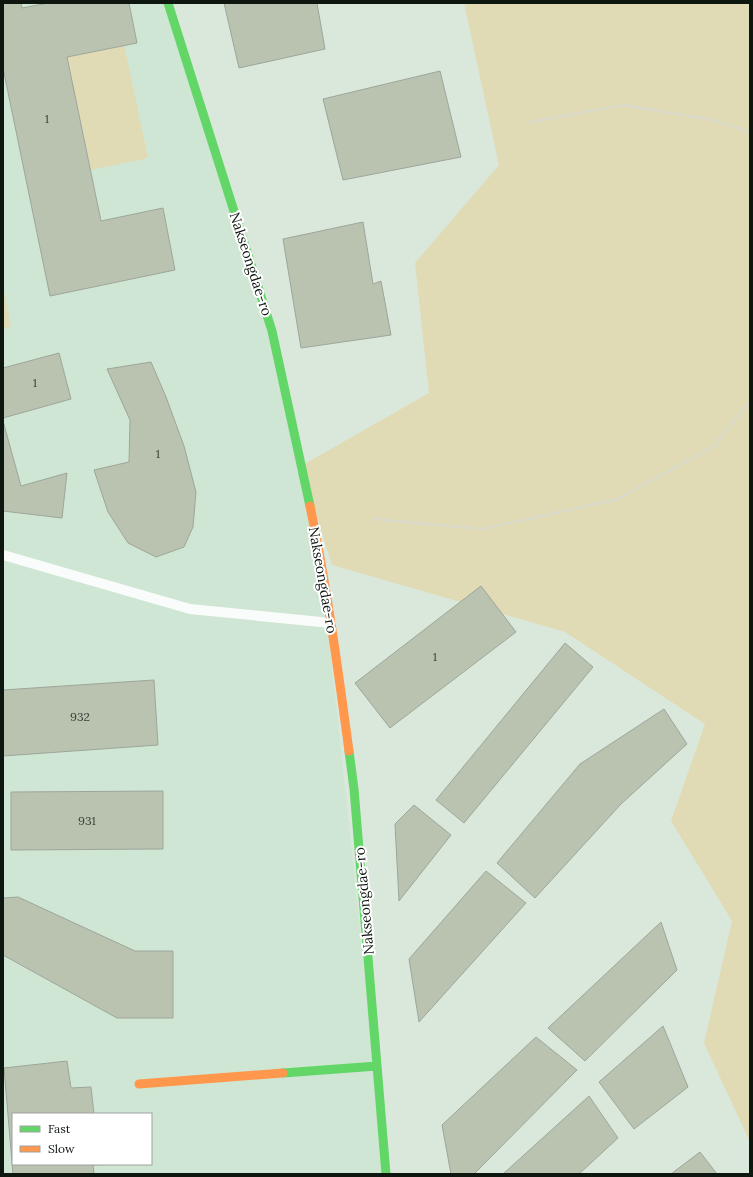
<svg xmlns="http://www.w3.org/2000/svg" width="753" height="1177" font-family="Lora,serif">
	<rect width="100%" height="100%" fill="#dae8dc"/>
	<path fill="#cee6d3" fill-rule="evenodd" d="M 3,3 L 168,3 L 272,331 L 320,554 L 386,1174 L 3,1174 ZM 13,1114 L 151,1114 L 151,1164 L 13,1164 Z"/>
	<path fill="#e0dab5" d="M 464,3 L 750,3 L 750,1142 L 704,1043 L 732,921 L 671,821 L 705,724 L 565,632 L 332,565 L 301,466 L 429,393 L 415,263 L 499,165 Z
		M 124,45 L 148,158 L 91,170 L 67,57 Z
		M 3,286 L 11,326 L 3,330 Z"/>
	<path fill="#b9c3b0" stroke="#9ea69c" d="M 3,3 L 21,3 L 22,8 L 48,3 L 129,3 L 137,43 L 67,57 L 101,221 L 163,208 L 175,270 L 50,296 L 3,68 Z
		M 224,3 L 317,3 L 325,49 L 239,68 Z
		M 440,71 L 461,157 L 343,180 L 323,99 Z
		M 363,222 L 373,284 L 381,281 L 391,335 L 301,348 L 283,239 Z
		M 59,353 L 71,399 L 3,418 L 3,368 Z
		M 151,362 L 166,397 L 184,446 L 196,492 L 193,527 L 184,547 L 156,557 L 128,543 L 108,512 L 94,470 L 129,462 L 130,420 L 107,369 Z
		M 3,421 L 21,486 L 67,473 L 62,518 L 3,511 Z
		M 481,586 L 516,632 L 390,728 L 355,683 Z
		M 565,643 L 593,667 L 464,823 L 436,800 Z
		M 154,680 L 158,745 L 3,756 L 3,690 Z
		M 664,709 L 687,744 L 621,804 L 535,898 L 497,863 L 580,764 Z
		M 163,791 L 163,849 L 11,850 L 11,792 Z
		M 414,805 L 451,835 L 399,901 L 395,824 Z
		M 486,871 L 526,903 L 419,1022 L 409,959 Z
		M 18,897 L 135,951 L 173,951 L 173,1018 L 117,1018 L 3,955 L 3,898 Z
		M 661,922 L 677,970 L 585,1061 L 548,1028 Z
		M 663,1026 L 688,1087 L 634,1129 L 599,1082 Z
		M 536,1037 L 577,1070 L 474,1174 L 451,1174 L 442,1125 Z
		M 67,1061 L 71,1088 L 91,1087 L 94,1114 L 13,1114 L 13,1164 L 116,1164 L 93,1165 L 94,1174 L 13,1174 L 4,1068 Z
		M 589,1096 L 618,1138 L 579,1174 L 503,1174 Z
		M 700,1152 L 717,1174 L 671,1174 Z"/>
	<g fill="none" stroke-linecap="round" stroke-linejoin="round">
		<path stroke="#d5d9d5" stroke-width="2.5" stroke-dasharray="3 2" stroke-linecap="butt" d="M 530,122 L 623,105 L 714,120 L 750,132
			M 374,519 L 483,529 L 618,499 L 714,446 L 750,401"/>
		<path stroke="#f9fcfa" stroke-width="10" d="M 3,555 L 190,609 L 331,623"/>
		<path stroke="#63d668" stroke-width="9" d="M 168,3 L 272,331 L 310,506
			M 349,751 L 354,789 L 386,1174
			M 283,1073 L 377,1066"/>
		<path stroke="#ff974d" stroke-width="9" d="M 310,506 C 327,587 338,669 349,751
			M 139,1084 L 283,1073"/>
	</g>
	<g text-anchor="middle" stroke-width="4" stroke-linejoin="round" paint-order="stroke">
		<g font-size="12" fill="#394138">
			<text x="47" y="123">1</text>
			<text x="35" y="387">1</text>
			<text x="158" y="458">1</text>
			<text x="435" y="661">1</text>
			<text x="80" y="721">932</text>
			<text x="87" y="825">931</text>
		</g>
		<g font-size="14" fill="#0e1610" stroke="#fff">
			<text transform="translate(251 264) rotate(72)" y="5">Nakseongdae-ro</text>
			<text transform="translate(323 580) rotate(80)" y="5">Nakseongdae-ro</text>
			<text transform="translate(364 901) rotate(-95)" y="5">Nakseongdae-ro</text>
		</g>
	</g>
	<rect width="753" height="1177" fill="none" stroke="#0e1610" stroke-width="8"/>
	<rect x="12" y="1113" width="140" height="52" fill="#ffffff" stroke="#9fa29f"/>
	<rect x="20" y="1126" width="20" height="6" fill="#63d668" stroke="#9fa29f"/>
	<text x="48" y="1133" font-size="12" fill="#0e1610">Fast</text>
	<rect x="20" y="1146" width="20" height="6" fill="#ff974d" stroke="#9fa29f"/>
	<text x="48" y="1153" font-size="12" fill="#0e1610">Slow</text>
</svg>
